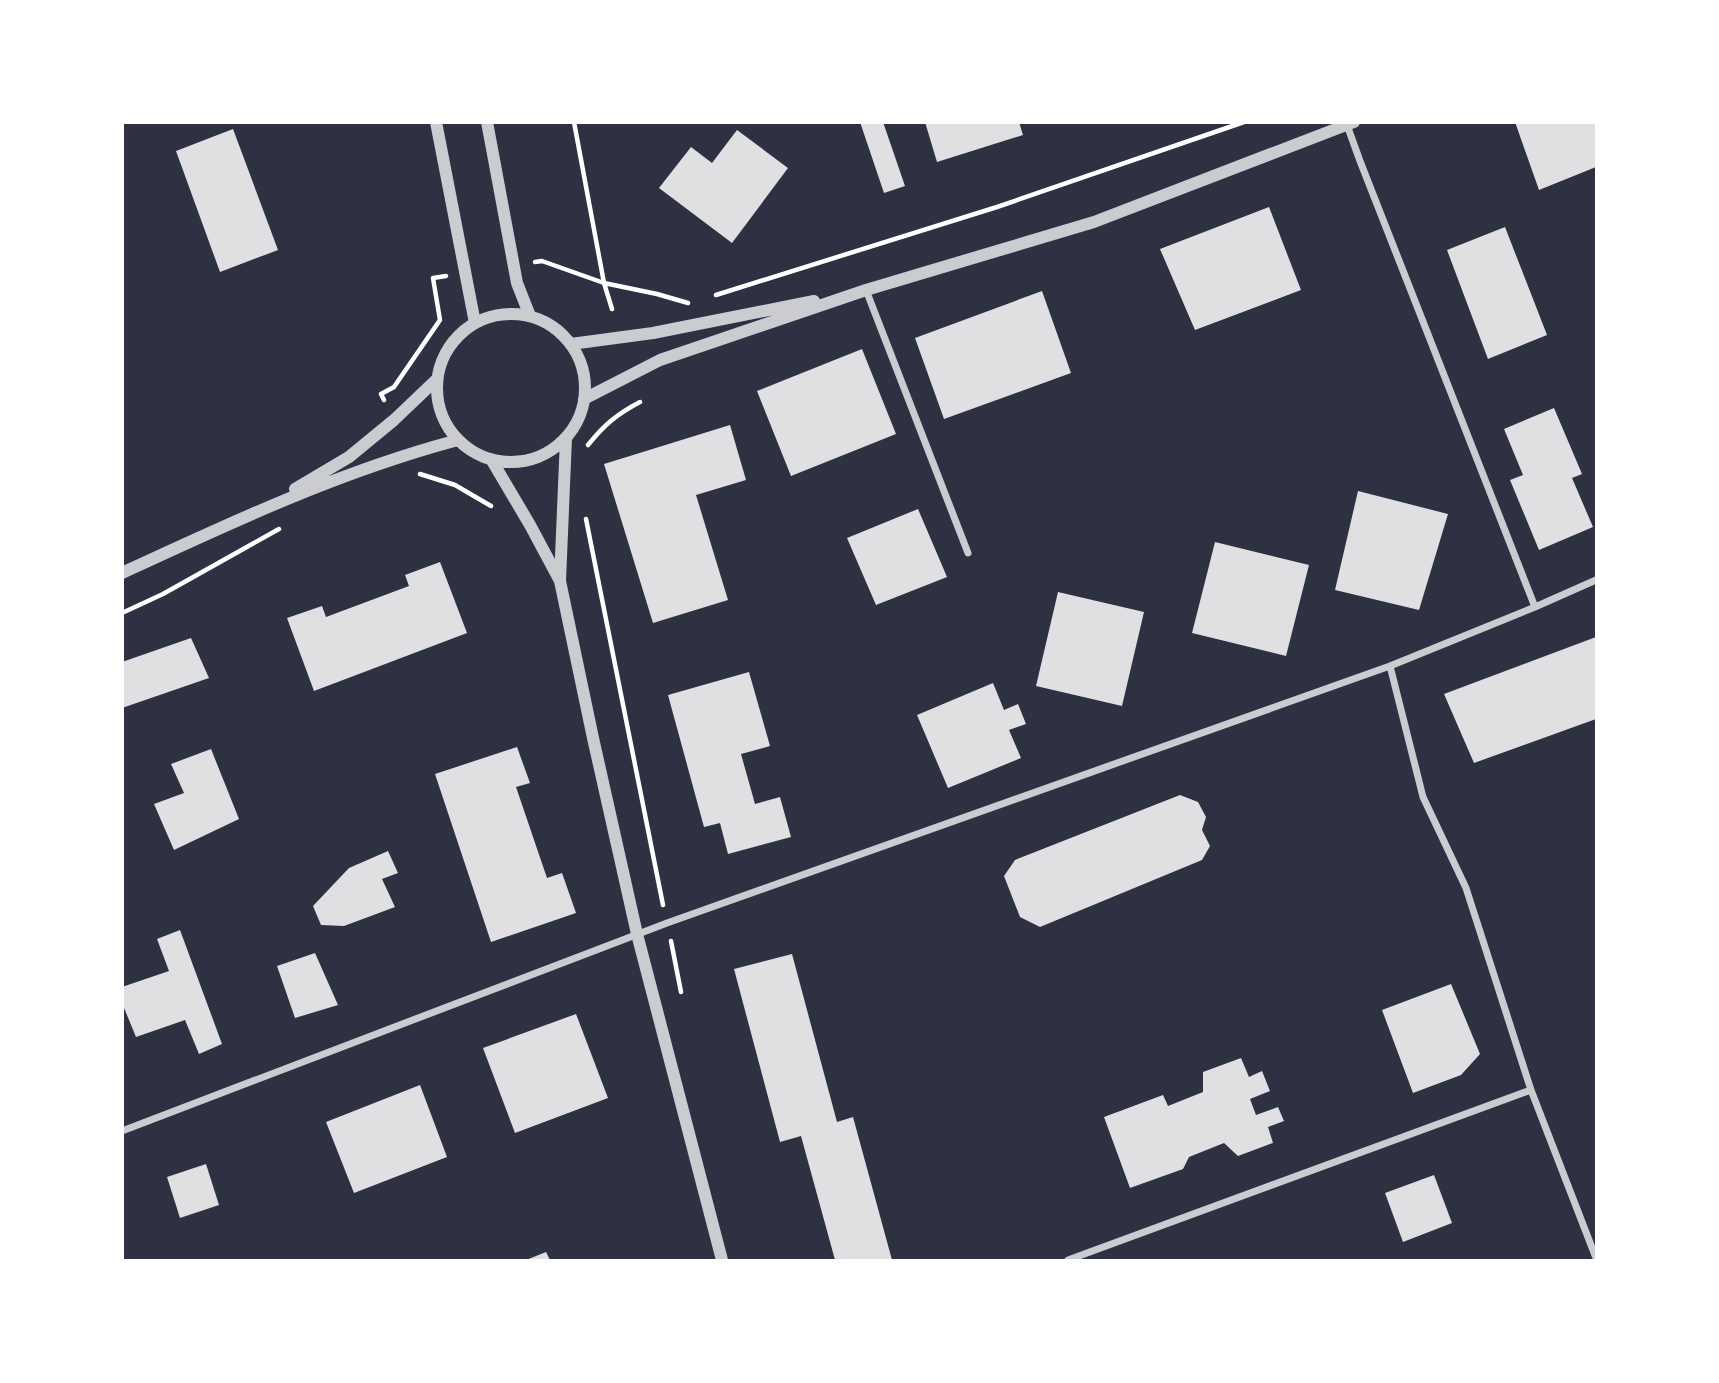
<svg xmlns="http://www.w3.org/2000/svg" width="1719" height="1383" font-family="Karla,sans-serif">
	<rect width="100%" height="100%" fill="#2d3142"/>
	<path fill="#e0e0e3" d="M 860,122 L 883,122 L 905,186 L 884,193 Z
		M 925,122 L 1019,122 L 1023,135 L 937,162 Z
		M 1515,122 L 1596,122 L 1596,167 L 1539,190 Z
		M 233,129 L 278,250 L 220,272 L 176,151 Z
		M 737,130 L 788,168 L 732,243 L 659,188 L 691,147 L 712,163 Z
		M 1269,207 L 1301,290 L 1195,330 L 1160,249 Z
		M 1505,227 L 1547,335 L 1488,359 L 1447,250 Z
		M 1042,291 L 1071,373 L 944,419 L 915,338 Z
		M 862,349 L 896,434 L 791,476 L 757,391 Z
		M 1554,408 L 1582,474 L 1572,478 L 1593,527 L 1539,550 L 1510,480 L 1523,475 L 1504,429 Z
		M 730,425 L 746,480 L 696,495 L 728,600 L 653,623 L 604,464 Z
		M 1358,491 L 1448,514 L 1419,610 L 1335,590 Z
		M 918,509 L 947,577 L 876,605 L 847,538 Z
		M 1215,542 L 1309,565 L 1286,656 L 1192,633 Z
		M 440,562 L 467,633 L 314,691 L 287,618 L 322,606 L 326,617 L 409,586 L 405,575 Z
		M 1058,592 L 1144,612 L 1122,706 L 1036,686 Z
		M 1596,637 L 1596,719 L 1474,763 L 1444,694 Z
		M 191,638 L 209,678 L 122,708 L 122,662 Z
		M 749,672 L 770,746 L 741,754 L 755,804 L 780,797 L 791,837 L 728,854 L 720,823 L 704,827 L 668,695 Z
		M 993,683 L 1004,710 L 1018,704 L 1026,724 L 1009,730 L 1021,758 L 948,788 L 917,715 Z
		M 517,747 L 530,783 L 516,787 L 547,878 L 562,873 L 576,913 L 491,942 L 435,774 Z
		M 211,749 L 239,819 L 174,850 L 154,804 L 184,793 L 171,764 Z
		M 1180,795 L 1198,802 L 1206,817 L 1202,830 L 1210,846 L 1202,860 L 1040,927 L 1020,917 L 1004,876 L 1015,860 Z
		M 388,851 L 398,873 L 382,879 L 395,907 L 344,926 L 321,925 L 313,906 L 349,868 Z
		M 180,930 L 222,1044 L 199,1054 L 185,1020 L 136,1037 L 122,1003 L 122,987 L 169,971 L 157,939 Z
		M 315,953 L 338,1005 L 295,1018 L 277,966 Z
		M 792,954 L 837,1122 L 853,1117 L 892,1260 L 835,1260 L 801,1136 L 780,1142 L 734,969 Z
		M 1451,984 L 1480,1054 L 1461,1075 L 1413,1093 L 1382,1010 Z
		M 576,1014 L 608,1098 L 515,1133 L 483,1048 Z
		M 1241,1058 L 1249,1077 L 1262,1071 L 1270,1091 L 1250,1099 L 1256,1115 L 1278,1107 L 1284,1121 L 1268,1127 L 1273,1143 L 1238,1156 L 1224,1143 L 1189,1157 L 1183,1169 L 1130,1188 L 1104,1117 L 1163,1095 L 1168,1106 L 1203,1092 L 1203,1072 Z
		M 420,1085 L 447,1157 L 354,1193 L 326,1122 Z
		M 206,1164 L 219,1205 L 180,1218 L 167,1177 Z
		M 1434,1175 L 1452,1223 L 1403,1242 L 1385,1193 Z
		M 546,1252 L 550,1260 L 526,1260 Z"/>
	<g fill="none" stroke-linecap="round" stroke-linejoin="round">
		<path stroke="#fff" stroke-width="4.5" d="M 574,122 L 604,283 L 612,309
			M 535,262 L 542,261 L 604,283 L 657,294 L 688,303
			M 716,295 L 997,207 L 1244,122
			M 384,400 L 381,394 L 394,387 L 440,320 L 433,278 L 446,276
			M 588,445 C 604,425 617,414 640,402
			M 420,474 L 455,485 L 491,506
			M 586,519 L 663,905
			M 122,613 L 163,594 L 279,529
			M 671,941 L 681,992"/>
		<path stroke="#caccd0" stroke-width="7" d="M 1347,125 L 1360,161 L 1535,607
			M 866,290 L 968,553
			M 1390,666 L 1423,797 L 1466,888 L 1531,1090 L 1596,1258
			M 122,1131 L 667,923 L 1390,666 L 1535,607 L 1596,580
			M 1068,1260 L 1531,1090"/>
		<path stroke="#caccd0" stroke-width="12" d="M 436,122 L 475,323
			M 487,122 L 517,283 L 530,316
			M437 388a74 74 0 1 1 148 0a74 74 0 1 1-148 0Z
			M 571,344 L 653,333 L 814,301
			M 584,399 L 660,360 L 866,290 L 1094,222 L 1354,122
			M 566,438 L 560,581 L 593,738 L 637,934 L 722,1260
			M 491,459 L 530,525 L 560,581
			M 295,489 L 349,457 L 394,420 L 437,379
			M 122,573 C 232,522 341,471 458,440"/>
	</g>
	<rect width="1719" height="1383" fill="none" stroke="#ffffff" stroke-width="248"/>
</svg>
